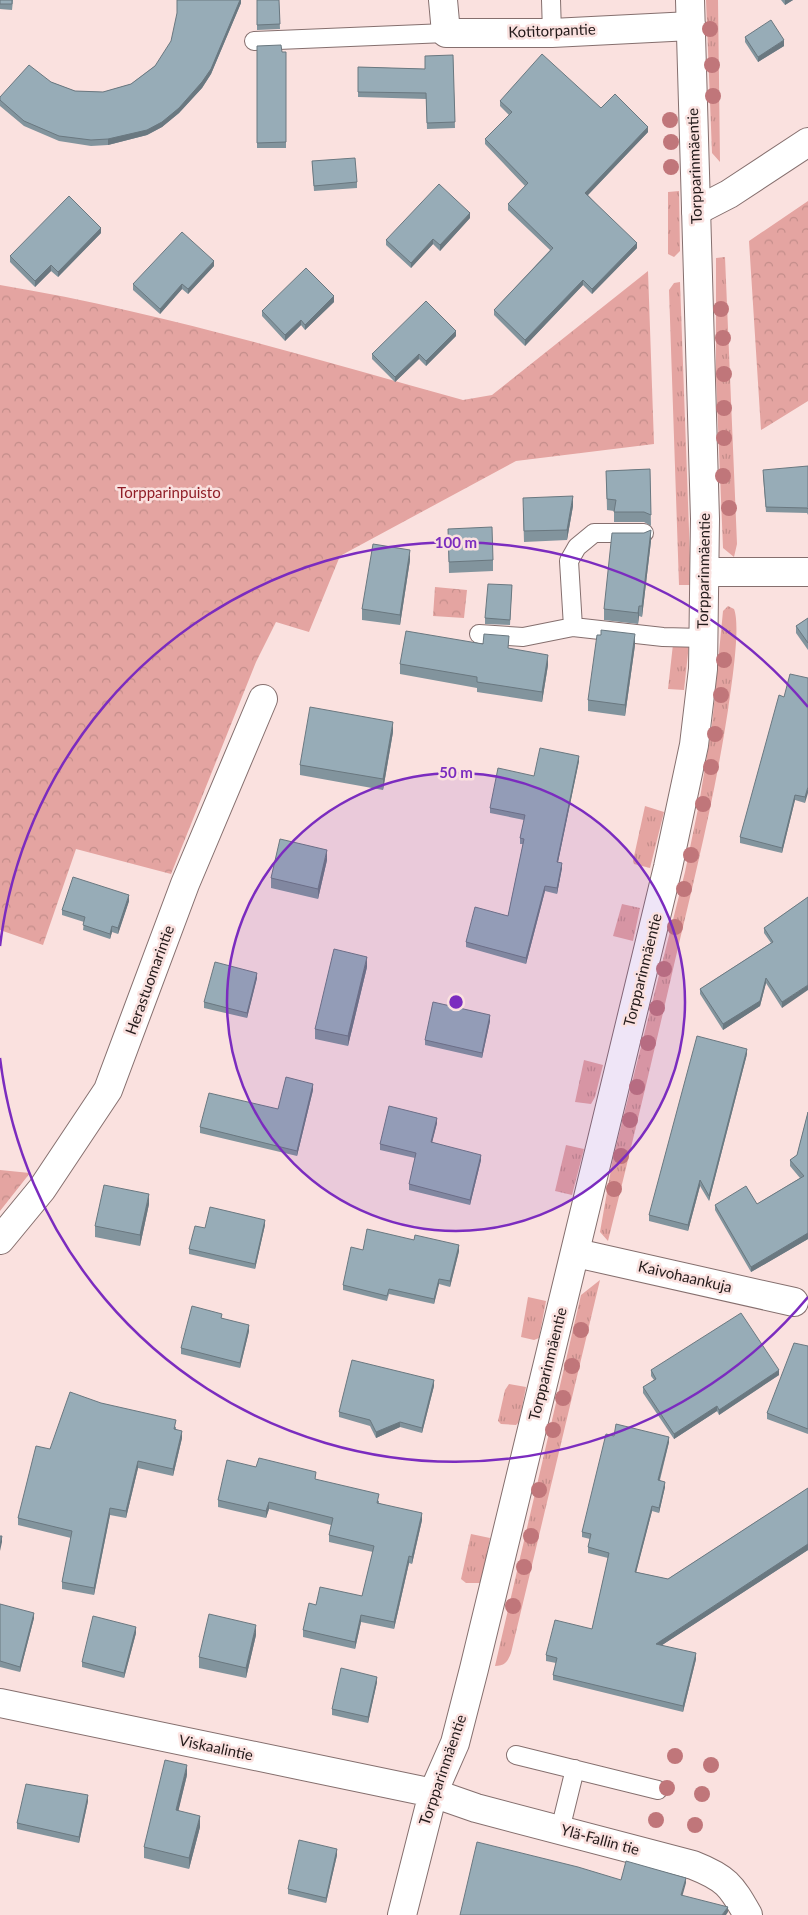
<svg xmlns="http://www.w3.org/2000/svg" width="808" height="1915" font-family="Lato,sans-serif">
	<defs>
		<pattern id="grass-tufts" width="24" height="20" patternUnits="userSpaceOnUse" patternTransform="scale(1.25)"><rect width="24" height="20" fill="#e4a4a1"/><path d="M3 7l-1-3M5 7V3M7 7l1-3M15 17l-1-3M17 17v-4M19 17l1-3" fill="none" stroke="#c38d8a"/></pattern>
		<pattern id="park-crowns" width="20" height="18" patternUnits="userSpaceOnUse" patternTransform="scale(1.25)"><rect width="20" height="18" fill="#e4a4a1"/><path d="M2 6a3 3 0 1 1 6 0M12 15a3 3 0 1 1 6 0" fill="none" stroke="#c38d8a"/></pattern>
	</defs>
	<rect width="100%" height="100%" fill="#fae1df"/>
	<path fill="url(#grass-tufts)" d="M 706,0 L 718,0 L 720,162 L 712,153 Z
		M 679,191 L 680,251 L 674,257 L 668,254 L 668,192 Z
		M 725,257 L 737,544 L 734,557 L 723,548 L 716,377 L 716,258 Z
		M 680,282 L 691,585 L 679,585 L 669,290 L 674,283 Z
		M 728,606 L 734,609 C 741,626 731,689 728,710 C 715,796 694,880 674,965 C 653,1057 631,1149 608,1241 L 600,1232 L 613,1158 L 685,872 L 699,804 L 712,725 L 723,611 Z
		M 673,644 L 689,644 L 684,690 L 668,689 Z
		M 645,806 L 664,812 L 650,868 L 634,864 L 633,861 Z
		M 622,904 L 640,908 L 633,941 L 613,936 Z
		M 584,1060 L 603,1065 L 595,1097 L 591,1104 L 575,1102 Z
		M 566,1145 L 584,1149 L 572,1195 L 555,1191 Z
		M 600,1280 L 511,1653 C 508,1661 505,1666 495,1666 L 581,1295 Z
		M 528,1297 L 546,1301 L 539,1338 L 534,1340 L 521,1337 Z
		M 509,1384 L 526,1387 L 519,1422 L 516,1425 L 501,1424 L 498,1421 L 505,1390 Z
		M 471,1534 L 490,1538 L 482,1579 L 480,1583 L 466,1583 L 461,1579 Z"/>
	<path fill="url(#park-crowns)" d="M 808,201 L 808,401 L 761,430 L 749,241 Z
		M 648,271 L 654,444 L 516,461 L 340,556 L 309,632 L 276,622 L 256,662 L 171,874 L 76,849 L 43,945 L 0,930 L 0,285 C 157,311 310,358 463,400 L 492,395 Z
		M 435,587 L 467,590 L 464,618 L 433,616 Z
		M 0,1170 L 30,1173 L 0,1211 Z"/>
	<g fill="none" stroke-linecap="round" stroke-linejoin="round">
		<defs>
			<path id="service" d="M 551,0 L 552,33
				M 254,41 L 446,33
				M 573,627 L 569,561 L 577,547 L 594,533 L 644,533
				M 479,634 L 523,637 L 573,627 L 663,637 L 703,638
				M 516,1755 L 658,1790
				M 560,1830 L 575,1769"/>
			<path id="minor" d="M 443,0 L 446,33 L 552,33 L 691,26
				M 696,211 L 729,194 L 808,142
				M 705,572 L 808,572
				M 0,1240 L 42,1189 L 108,1090 L 185,884 L 263,699
				M 576,1253 L 794,1302
				M 433,1793 L 476,1808 L 693,1865 C 726,1878 731,1885 748,1915"/>
			<path id="tertiary" d="M 0,1703 L 433,1793
				M 402,1915 L 433,1793 L 455,1743 L 474,1669 L 668,867 L 694,745 L 703,669 L 705,519 L 690,0"/>
		</defs>
		<use href="#service" stroke="#856f6e" stroke-width="20"/>
		<use href="#minor" stroke="#856f6e" stroke-width="30"/>
		<use href="#tertiary" stroke="#856f6e" stroke-width="30"/>
		<use href="#service" stroke="#fff" stroke-width="18"/>
		<use href="#minor" stroke="#fff" stroke-width="28"/>
		<use href="#tertiary" stroke="#fff" stroke-width="28"/>
	</g>
	<g fill="#c0767a">
		<circle cx="710" cy="29" r="8"/>
		<circle cx="712" cy="65" r="8"/>
		<circle cx="713" cy="96" r="8"/>
		<circle cx="670" cy="120" r="8"/>
		<circle cx="671" cy="142" r="8"/>
		<circle cx="671" cy="167" r="8"/>
		<circle cx="721" cy="309" r="8"/>
		<circle cx="723" cy="338" r="8"/>
		<circle cx="724" cy="374" r="8"/>
		<circle cx="724" cy="408" r="8"/>
		<circle cx="724" cy="438" r="8"/>
		<circle cx="723" cy="476" r="8"/>
		<circle cx="729" cy="508" r="8"/>
		<circle cx="724" cy="660" r="8"/>
		<circle cx="721" cy="695" r="8"/>
		<circle cx="715" cy="734" r="8"/>
		<circle cx="711" cy="767" r="8"/>
		<circle cx="703" cy="804" r="8"/>
		<circle cx="691" cy="855" r="8"/>
		<circle cx="684" cy="889" r="8"/>
		<circle cx="675" cy="927" r="8"/>
		<circle cx="664" cy="969" r="8"/>
		<circle cx="657" cy="1008" r="8"/>
		<circle cx="648" cy="1043" r="8"/>
		<circle cx="637" cy="1087" r="8"/>
		<circle cx="630" cy="1120" r="8"/>
		<circle cx="621" cy="1156" r="8"/>
		<circle cx="614" cy="1189" r="8"/>
		<circle cx="581" cy="1330" r="8"/>
		<circle cx="572" cy="1366" r="8"/>
		<circle cx="563" cy="1398" r="8"/>
		<circle cx="553" cy="1430" r="8"/>
		<circle cx="539" cy="1490" r="8"/>
		<circle cx="531" cy="1536" r="8"/>
		<circle cx="524" cy="1567" r="8"/>
		<circle cx="513" cy="1606" r="8"/>
		<circle cx="675" cy="1756" r="8"/>
		<circle cx="711" cy="1765" r="8"/>
		<circle cx="667" cy="1788" r="8"/>
		<circle cx="702" cy="1794" r="8"/>
		<circle cx="656" cy="1820" r="8"/>
		<circle cx="695" cy="1825" r="8"/>
	</g>
	<path fill="#82949d" d="M 0,0 L 13,0 L 12,10 L 0,9 Z
		M 241,0 L 241,3 L 211,74 L 202,88 L 179,113 L 162,127 L 147,135 L 108,145 L 91,146 L 59,141 L 24,126 L 0,106 L 0,97 L 51,82 L 75,91 L 103,92 L 131,84 Z
		M 257,0 L 279,0 L 280,29 L 257,30 Z
		M 781,0 L 793,0 L 785,5 Z
		M 745,37 L 784,46 L 758,62 L 745,42 Z
		M 257,46 L 282,52 L 286,52 L 286,148 L 257,148 Z
		M 453,55 L 455,128 L 427,129 L 426,99 L 358,97 L 358,67 L 425,69 Z
		M 500,101 L 601,108 L 648,132 L 588,195 L 637,248 L 592,294 L 583,285 L 525,346 L 494,315 L 494,310 L 550,250 L 508,210 L 508,204 L 525,186 L 485,144 L 485,139 L 509,115 L 500,106 Z
		M 312,161 L 357,182 L 357,188 L 314,191 Z
		M 470,218 L 440,251 L 433,244 L 411,268 L 386,245 L 386,240 Z
		M 101,233 L 58,277 L 51,271 L 35,287 L 10,262 L 10,256 Z
		M 214,266 L 188,294 L 182,289 L 160,314 L 133,290 L 133,284 Z
		M 334,302 L 305,330 L 301,325 L 285,341 L 262,316 L 262,311 Z
		M 456,336 L 426,366 L 419,359 L 395,382 L 372,359 L 372,354 Z
		M 808,466 L 808,515 L 807,513 L 766,512 L 763,475 Z
		M 650,469 L 651,526 L 644,522 L 614,522 L 614,511 L 607,510 L 606,471 Z
		M 573,506 L 567,540 L 524,542 L 523,508 Z
		M 448,529 L 493,560 L 493,571 L 449,573 Z
		M 644,533 L 651,541 L 642,617 L 639,616 L 638,624 L 604,620 L 604,609 Z
		M 410,560 L 400,625 L 362,620 L 362,609 Z
		M 512,585 L 510,625 L 485,624 L 485,618 Z
		M 808,618 L 808,650 L 796,633 L 796,626 Z
		M 635,645 L 625,716 L 588,711 L 588,700 Z
		M 508,649 L 548,665 L 542,702 L 477,692 L 477,688 L 400,674 L 400,664 Z
		M 808,678 L 805,803 L 795,800 L 782,853 L 740,843 L 740,837 L 784,697 Z
		M 393,732 L 383,790 L 300,775 L 300,765 Z
		M 579,761 L 558,862 L 562,868 L 557,894 L 545,891 L 526,964 L 466,947 L 466,942 L 508,916 L 523,844 L 520,844 L 520,838 L 524,820 L 490,813 L 490,808 L 534,776 Z
		M 327,860 L 318,899 L 271,888 L 271,878 Z
		M 808,897 L 782,1008 L 766,983 L 760,1006 L 723,1030 L 700,994 L 700,989 L 771,943 L 764,933 L 764,928 Z
		M 129,901 L 118,934 L 112,932 L 110,939 L 83,930 L 84,922 L 62,915 L 62,910 Z
		M 367,967 L 348,1046 L 315,1039 L 315,1029 Z
		M 257,978 L 247,1018 L 204,1008 L 204,1002 Z
		M 490,1021 L 482,1058 L 425,1045 L 425,1040 Z
		M 747,1054 L 709,1201 L 700,1186 L 688,1231 L 649,1221 L 649,1215 Z
		M 313,1090 L 297,1156 L 200,1133 L 200,1127 L 278,1109 Z
		M 808,1112 L 808,1239 L 751,1272 L 715,1210 L 715,1205 L 757,1204 L 800,1178 L 790,1166 L 790,1160 L 797,1155 Z
		M 437,1123 L 432,1142 L 481,1160 L 470,1205 L 409,1190 L 409,1184 L 415,1158 L 380,1150 L 380,1144 Z
		M 149,1204 L 140,1246 L 95,1237 L 95,1226 Z
		M 265,1225 L 255,1269 L 189,1254 L 189,1249 L 205,1228 Z
		M 363,1250 L 459,1251 L 450,1287 L 439,1284 L 434,1304 L 389,1294 L 387,1301 L 343,1290 L 343,1285 Z
		M 222,1318 L 249,1331 L 240,1368 L 181,1354 L 181,1348 Z
		M 808,1346 L 808,1434 L 767,1419 L 767,1413 Z
		M 651,1370 L 779,1375 L 719,1415 L 717,1411 L 674,1439 L 643,1393 L 643,1387 L 654,1380 L 651,1376 Z
		M 434,1386 L 422,1433 L 400,1427 L 376,1438 L 370,1426 L 339,1417 L 339,1412 Z
		M 101,1403 L 176,1427 L 176,1429 L 182,1438 L 173,1476 L 138,1468 L 126,1518 L 110,1515 L 94,1595 L 62,1589 L 62,1582 L 71,1538 L 18,1525 L 18,1518 L 50,1449 Z
		M 614,1436 L 669,1442 L 660,1480 L 665,1487 L 659,1513 L 652,1511 L 636,1572 L 668,1579 L 808,1488 L 808,1550 L 662,1645 L 696,1659 L 683,1712 L 553,1680 L 553,1675 L 556,1663 L 546,1661 L 546,1655 L 592,1629 L 608,1558 L 588,1553 L 588,1547 L 590,1539 L 582,1537 L 582,1532 Z
		M 256,1467 L 316,1480 L 379,1501 L 379,1503 L 422,1520 L 412,1564 L 409,1563 L 394,1629 L 361,1622 L 355,1649 L 303,1637 L 303,1630 L 316,1605 L 362,1596 L 373,1552 L 329,1542 L 329,1535 L 331,1525 L 269,1509 L 266,1518 L 218,1507 L 218,1500 Z
		M 0,1604 L 34,1618 L 20,1672 L 0,1667 Z
		M 136,1633 L 124,1678 L 82,1667 L 82,1662 Z
		M 256,1635 L 246,1678 L 199,1668 L 199,1657 Z
		M 377,1682 L 368,1723 L 332,1715 L 332,1709 Z
		M 187,1775 L 178,1811 L 200,1827 L 189,1869 L 144,1858 L 144,1847 Z
		M 88,1801 L 79,1843 L 17,1829 L 17,1823 Z
		M 337,1855 L 326,1903 L 288,1894 L 288,1889 Z"/>
	<path fill="#6a7880" d="M 240,0 L 241,0 L 241,3 L 211,74 L 202,88 L 179,113 L 162,127 L 147,135 L 108,145 L 108,139 Z
		M 785,0 L 793,0 L 785,5 Z
		M 784,40 L 784,46 L 758,62 L 758,57 Z
		M 648,127 L 648,132 L 585,198 L 585,193 Z
		M 470,213 L 470,218 L 440,251 L 440,245 Z
		M 101,228 L 101,233 L 58,277 L 58,272 Z
		M 433,239 L 433,244 L 411,268 L 411,263 Z
		M 637,243 L 637,248 L 592,294 L 592,289 Z
		M 214,261 L 214,266 L 188,294 L 188,289 Z
		M 51,265 L 51,271 L 35,287 L 35,281 Z
		M 583,280 L 583,285 L 525,346 L 525,340 Z
		M 182,284 L 182,289 L 160,314 L 160,309 Z
		M 334,296 L 334,302 L 305,330 L 305,325 Z
		M 301,320 L 301,325 L 285,341 L 285,335 Z
		M 456,331 L 456,336 L 426,366 L 426,361 Z
		M 419,354 L 419,359 L 395,382 L 395,377 Z
		M 573,496 L 573,506 L 567,540 L 567,530 Z
		M 651,530 L 651,541 L 642,617 L 642,606 Z
		M 410,550 L 410,560 L 400,625 L 400,615 Z
		M 639,606 L 639,616 L 638,624 L 638,613 Z
		M 635,634 L 635,645 L 625,716 L 625,705 Z
		M 548,655 L 548,665 L 542,702 L 542,692 Z
		M 393,722 L 393,732 L 383,790 L 383,779 Z
		M 579,756 L 579,761 L 557,867 L 557,862 Z
		M 808,787 L 808,793 L 805,803 L 805,797 Z
		M 795,795 L 795,800 L 782,853 L 782,848 Z
		M 327,850 L 327,860 L 318,899 L 318,889 Z
		M 562,863 L 562,868 L 557,894 L 557,888 Z
		M 545,886 L 545,891 L 526,964 L 526,958 Z
		M 129,895 L 129,901 L 118,934 L 118,928 Z
		M 112,926 L 112,932 L 110,939 L 110,934 Z
		M 367,957 L 367,967 L 348,1046 L 348,1036 Z
		M 257,973 L 257,978 L 247,1018 L 247,1013 Z
		M 766,978 L 766,983 L 760,1006 L 723,1030 L 723,1024 Z
		M 808,985 L 808,990 L 782,1008 L 782,1002 Z
		M 490,1015 L 490,1021 L 482,1058 L 482,1053 Z
		M 747,1049 L 747,1054 L 709,1201 L 709,1196 Z
		M 313,1084 L 313,1090 L 297,1156 L 297,1151 Z
		M 437,1118 L 437,1123 L 431,1147 L 431,1142 Z
		M 481,1155 L 481,1160 L 470,1205 L 470,1200 Z
		M 700,1180 L 700,1186 L 688,1231 L 688,1225 Z
		M 149,1194 L 149,1204 L 140,1246 L 140,1235 Z
		M 265,1220 L 265,1225 L 255,1269 L 255,1264 Z
		M 808,1233 L 808,1239 L 751,1272 L 751,1267 Z
		M 459,1245 L 459,1251 L 450,1287 L 450,1281 Z
		M 439,1279 L 439,1284 L 434,1304 L 434,1299 Z
		M 249,1325 L 249,1331 L 240,1368 L 240,1363 Z
		M 779,1370 L 779,1375 L 719,1415 L 719,1410 Z
		M 434,1380 L 434,1386 L 422,1433 L 422,1428 Z
		M 717,1406 L 717,1411 L 674,1439 L 674,1434 Z
		M 400,1422 L 400,1427 L 376,1438 L 376,1432 Z
		M 182,1431 L 182,1438 L 173,1476 L 173,1469 Z
		M 669,1437 L 669,1442 L 658,1485 L 658,1480 Z
		M 138,1461 L 138,1468 L 126,1518 L 126,1511 Z
		M 665,1482 L 665,1487 L 659,1513 L 659,1508 Z
		M 269,1502 L 269,1509 L 266,1518 L 266,1511 Z
		M 652,1506 L 652,1511 L 635,1577 L 635,1572 Z
		M 110,1508 L 110,1515 L 94,1595 L 94,1588 Z
		M 422,1513 L 422,1520 L 412,1564 L 412,1557 Z
		M 2,1536 L 2,1542 L 0,1551 L 0,1545 Z
		M 808,1544 L 808,1550 L 656,1649 L 656,1644 Z
		M 409,1556 L 409,1563 L 394,1629 L 394,1622 Z
		M 34,1613 L 34,1618 L 20,1672 L 20,1667 Z
		M 361,1615 L 361,1622 L 355,1649 L 355,1642 Z
		M 256,1625 L 256,1635 L 246,1678 L 246,1668 Z
		M 136,1627 L 136,1633 L 124,1678 L 124,1673 Z
		M 696,1653 L 696,1659 L 683,1712 L 683,1706 Z
		M 377,1677 L 377,1682 L 368,1723 L 368,1717 Z
		M 187,1765 L 187,1775 L 176,1821 L 176,1810 Z
		M 88,1795 L 88,1801 L 79,1843 L 79,1837 Z
		M 200,1816 L 200,1827 L 189,1869 L 189,1858 Z
		M 337,1849 L 337,1855 L 326,1903 L 326,1898 Z
		M 686,1878 L 686,1883 L 681,1901 L 681,1895 Z
		M 728,1907 L 728,1912 L 726,1915 L 722,1915 Z"/>
	<path fill="#97acb7" stroke="#6a7880" d="M 0,0 L 12,0 L 12,4 L 0,4 Z
		M 177,0 L 240,0 L 211,69 L 202,82 L 179,108 L 162,122 L 147,130 L 108,139 L 91,140 L 59,136 L 24,121 L 0,100 L 0,97 L 29,65 L 51,82 L 75,91 L 103,92 L 131,84 L 155,66 L 171,41 L 177,13 Z
		M 257,0 L 279,0 L 280,24 L 257,25 Z
		M 771,20 L 784,40 L 758,57 L 745,37 Z
		M 281,45 L 282,52 L 286,52 L 286,142 L 257,143 L 257,46 Z
		M 542,54 L 601,108 L 615,94 L 648,127 L 585,193 L 637,243 L 592,289 L 583,280 L 525,340 L 494,310 L 553,248 L 508,204 L 528,183 L 485,139 L 512,112 L 500,101 Z
		M 453,55 L 455,122 L 427,123 L 426,93 L 358,92 L 358,67 L 425,69 L 425,56 Z
		M 355,158 L 357,182 L 314,186 L 312,161 Z
		M 439,184 L 470,213 L 440,245 L 433,239 L 411,263 L 386,240 Z
		M 69,196 L 101,228 L 58,272 L 51,265 L 35,281 L 10,256 Z
		M 182,232 L 214,261 L 188,289 L 182,284 L 160,309 L 133,284 Z
		M 306,268 L 334,296 L 305,325 L 301,320 L 285,335 L 262,311 Z
		M 426,301 L 456,331 L 426,361 L 419,354 L 395,377 L 372,354 Z
		M 808,466 L 808,509 L 807,508 L 766,507 L 763,470 Z
		M 650,469 L 651,515 L 644,512 L 614,512 L 616,500 L 607,499 L 606,471 Z
		M 573,496 L 567,530 L 524,531 L 523,498 Z
		M 492,527 L 493,560 L 449,562 L 448,529 Z
		M 651,530 L 642,606 L 639,606 L 638,613 L 604,609 L 612,533 L 644,533 Z
		M 373,544 L 410,550 L 400,615 L 362,609 Z
		M 488,584 L 512,585 L 510,620 L 485,618 Z
		M 808,618 L 808,643 L 796,626 Z
		M 601,630 L 635,634 L 625,705 L 588,700 L 597,635 L 601,635 Z
		M 406,631 L 483,644 L 484,634 L 509,636 L 508,648 L 548,655 L 542,692 L 477,682 L 477,677 L 400,664 Z
		M 790,674 L 808,678 L 808,787 L 805,797 L 795,795 L 782,848 L 740,837 L 779,695 L 784,697 Z
		M 310,707 L 393,722 L 383,779 L 300,765 Z
		M 540,748 L 579,756 L 557,862 L 562,863 L 557,888 L 545,886 L 526,958 L 466,942 L 475,907 L 508,916 L 524,839 L 520,838 L 525,815 L 490,808 L 498,768 L 534,776 Z
		M 280,839 L 327,850 L 318,889 L 271,878 Z
		M 73,877 L 129,895 L 118,928 L 112,926 L 110,934 L 83,925 L 85,917 L 62,910 Z
		M 808,897 L 808,985 L 782,1002 L 766,978 L 760,1001 L 723,1024 L 700,989 L 773,942 L 764,928 Z
		M 334,949 L 367,957 L 348,1036 L 315,1029 Z
		M 215,962 L 257,973 L 247,1013 L 204,1002 Z
		M 433,1002 L 490,1015 L 482,1053 L 425,1040 Z
		M 697,1036 L 747,1049 L 709,1196 L 700,1180 L 688,1225 L 649,1215 Z
		M 286,1077 L 313,1084 L 297,1151 L 200,1127 L 209,1093 L 278,1109 Z
		M 389,1106 L 437,1118 L 431,1142 L 481,1155 L 470,1200 L 409,1184 L 416,1153 L 380,1144 Z
		M 808,1112 L 808,1233 L 751,1267 L 715,1205 L 746,1186 L 757,1204 L 804,1176 L 790,1160 L 797,1155 Z
		M 104,1185 L 149,1194 L 140,1235 L 95,1226 Z
		M 210,1207 L 265,1220 L 255,1264 L 189,1249 L 195,1226 L 205,1228 Z
		M 367,1229 L 414,1240 L 415,1235 L 459,1245 L 450,1281 L 439,1279 L 434,1299 L 389,1289 L 387,1296 L 343,1285 L 351,1247 L 363,1250 Z
		M 192,1306 L 222,1314 L 221,1318 L 249,1325 L 240,1363 L 181,1348 Z
		M 741,1313 L 779,1370 L 719,1410 L 717,1406 L 674,1434 L 643,1387 L 656,1379 L 651,1370 Z
		M 794,1343 L 808,1346 L 808,1429 L 767,1413 Z
		M 352,1360 L 434,1380 L 422,1428 L 400,1422 L 376,1432 L 370,1420 L 339,1412 Z
		M 70,1392 L 101,1403 L 176,1420 L 174,1429 L 182,1431 L 173,1469 L 138,1461 L 126,1511 L 110,1508 L 94,1588 L 62,1582 L 72,1531 L 18,1518 L 36,1446 L 50,1449 Z
		M 616,1424 L 669,1437 L 658,1480 L 665,1482 L 659,1508 L 652,1506 L 635,1572 L 668,1579 L 808,1488 L 808,1544 L 656,1644 L 696,1653 L 683,1706 L 553,1675 L 557,1658 L 546,1655 L 555,1620 L 592,1629 L 609,1553 L 588,1547 L 591,1534 L 582,1532 L 606,1434 L 614,1436 Z
		M 259,1458 L 316,1472 L 315,1479 L 379,1494 L 377,1503 L 422,1513 L 412,1557 L 409,1556 L 394,1622 L 361,1615 L 355,1642 L 303,1630 L 309,1603 L 316,1605 L 320,1587 L 362,1596 L 374,1546 L 329,1535 L 333,1518 L 269,1502 L 266,1511 L 218,1500 L 227,1460 L 256,1467 Z
		M 0,1536 L 2,1536 L 0,1545 Z
		M 0,1604 L 34,1613 L 20,1667 L 0,1661 Z
		M 209,1614 L 256,1625 L 246,1668 L 199,1657 Z
		M 93,1616 L 136,1627 L 124,1673 L 82,1662 Z
		M 341,1668 L 377,1677 L 368,1717 L 332,1709 Z
		M 165,1760 L 187,1765 L 176,1810 L 200,1816 L 189,1858 L 144,1847 Z
		M 26,1784 L 88,1795 L 79,1837 L 17,1823 Z
		M 299,1840 L 337,1849 L 326,1898 L 288,1889 Z
		M 477,1842 L 578,1867 L 621,1880 L 626,1861 L 686,1878 L 681,1895 L 728,1907 L 722,1915 L 460,1915 Z"/>
	<circle cx="456" cy="1002" r="229" fill="#7b2cbf" fill-opacity=".12"/>
	<g fill="none" stroke="#7b2cbf" stroke-width="2.5">
		<circle cx="456" cy="1002" r="229"/>
		<path d="M808 1297A459 459 0 0 1 0 1058M0 946A459 459 0 0 1 808 707"/>
	</g>
	<g text-anchor="middle" stroke-width="5" stroke-linejoin="round" paint-order="stroke">
		<g font-size="15" fill="#231a1a" stroke="#fae1df">
			<text transform="translate(552 31) rotate(-2)" y="5">Kotitorpantie</text>
			<text transform="translate(695 166) rotate(-92)" y="5">Torpparinmäentie</text>
			<text transform="translate(704 571) rotate(-89)" y="5">Torpparinmäentie</text>
			<text transform="translate(643 970) rotate(-76)" y="5">Torpparinmäentie</text>
			<text transform="translate(150 980) rotate(-70)" y="5">Herastuomarintie</text>
			<text transform="translate(685 1277) rotate(13)" y="5">Kaivohaankuja</text>
			<text transform="translate(548 1364) rotate(-76)" y="5">Torpparinmäentie</text>
			<text transform="translate(216 1748) rotate(12)" y="5">Viskaalintie</text>
			<text transform="translate(443 1770) rotate(-71)" y="5">Torpparinmäentie</text>
			<text transform="translate(600 1840) rotate(15)" y="5">Ylä-Fallin tie</text>
		</g>
		<g font-size="15" fill="#901e27" stroke="#fae1df">
			<text x="169" y="498">Torpparinpuisto</text>
		</g>
	</g>
	<circle cx="456" cy="1002" r="8" fill="#7b2cbf" stroke="#fae1df" stroke-width="2.5"/>
	<g font-size="15" text-anchor="middle" font-weight="bold" fill="#7b2cbf" stroke="#fae1df" stroke-width="5" stroke-linejoin="round" paint-order="stroke">
		<text x="456" y="548">100 m</text>
		<text x="456" y="778">50 m</text>
	</g>
</svg>
